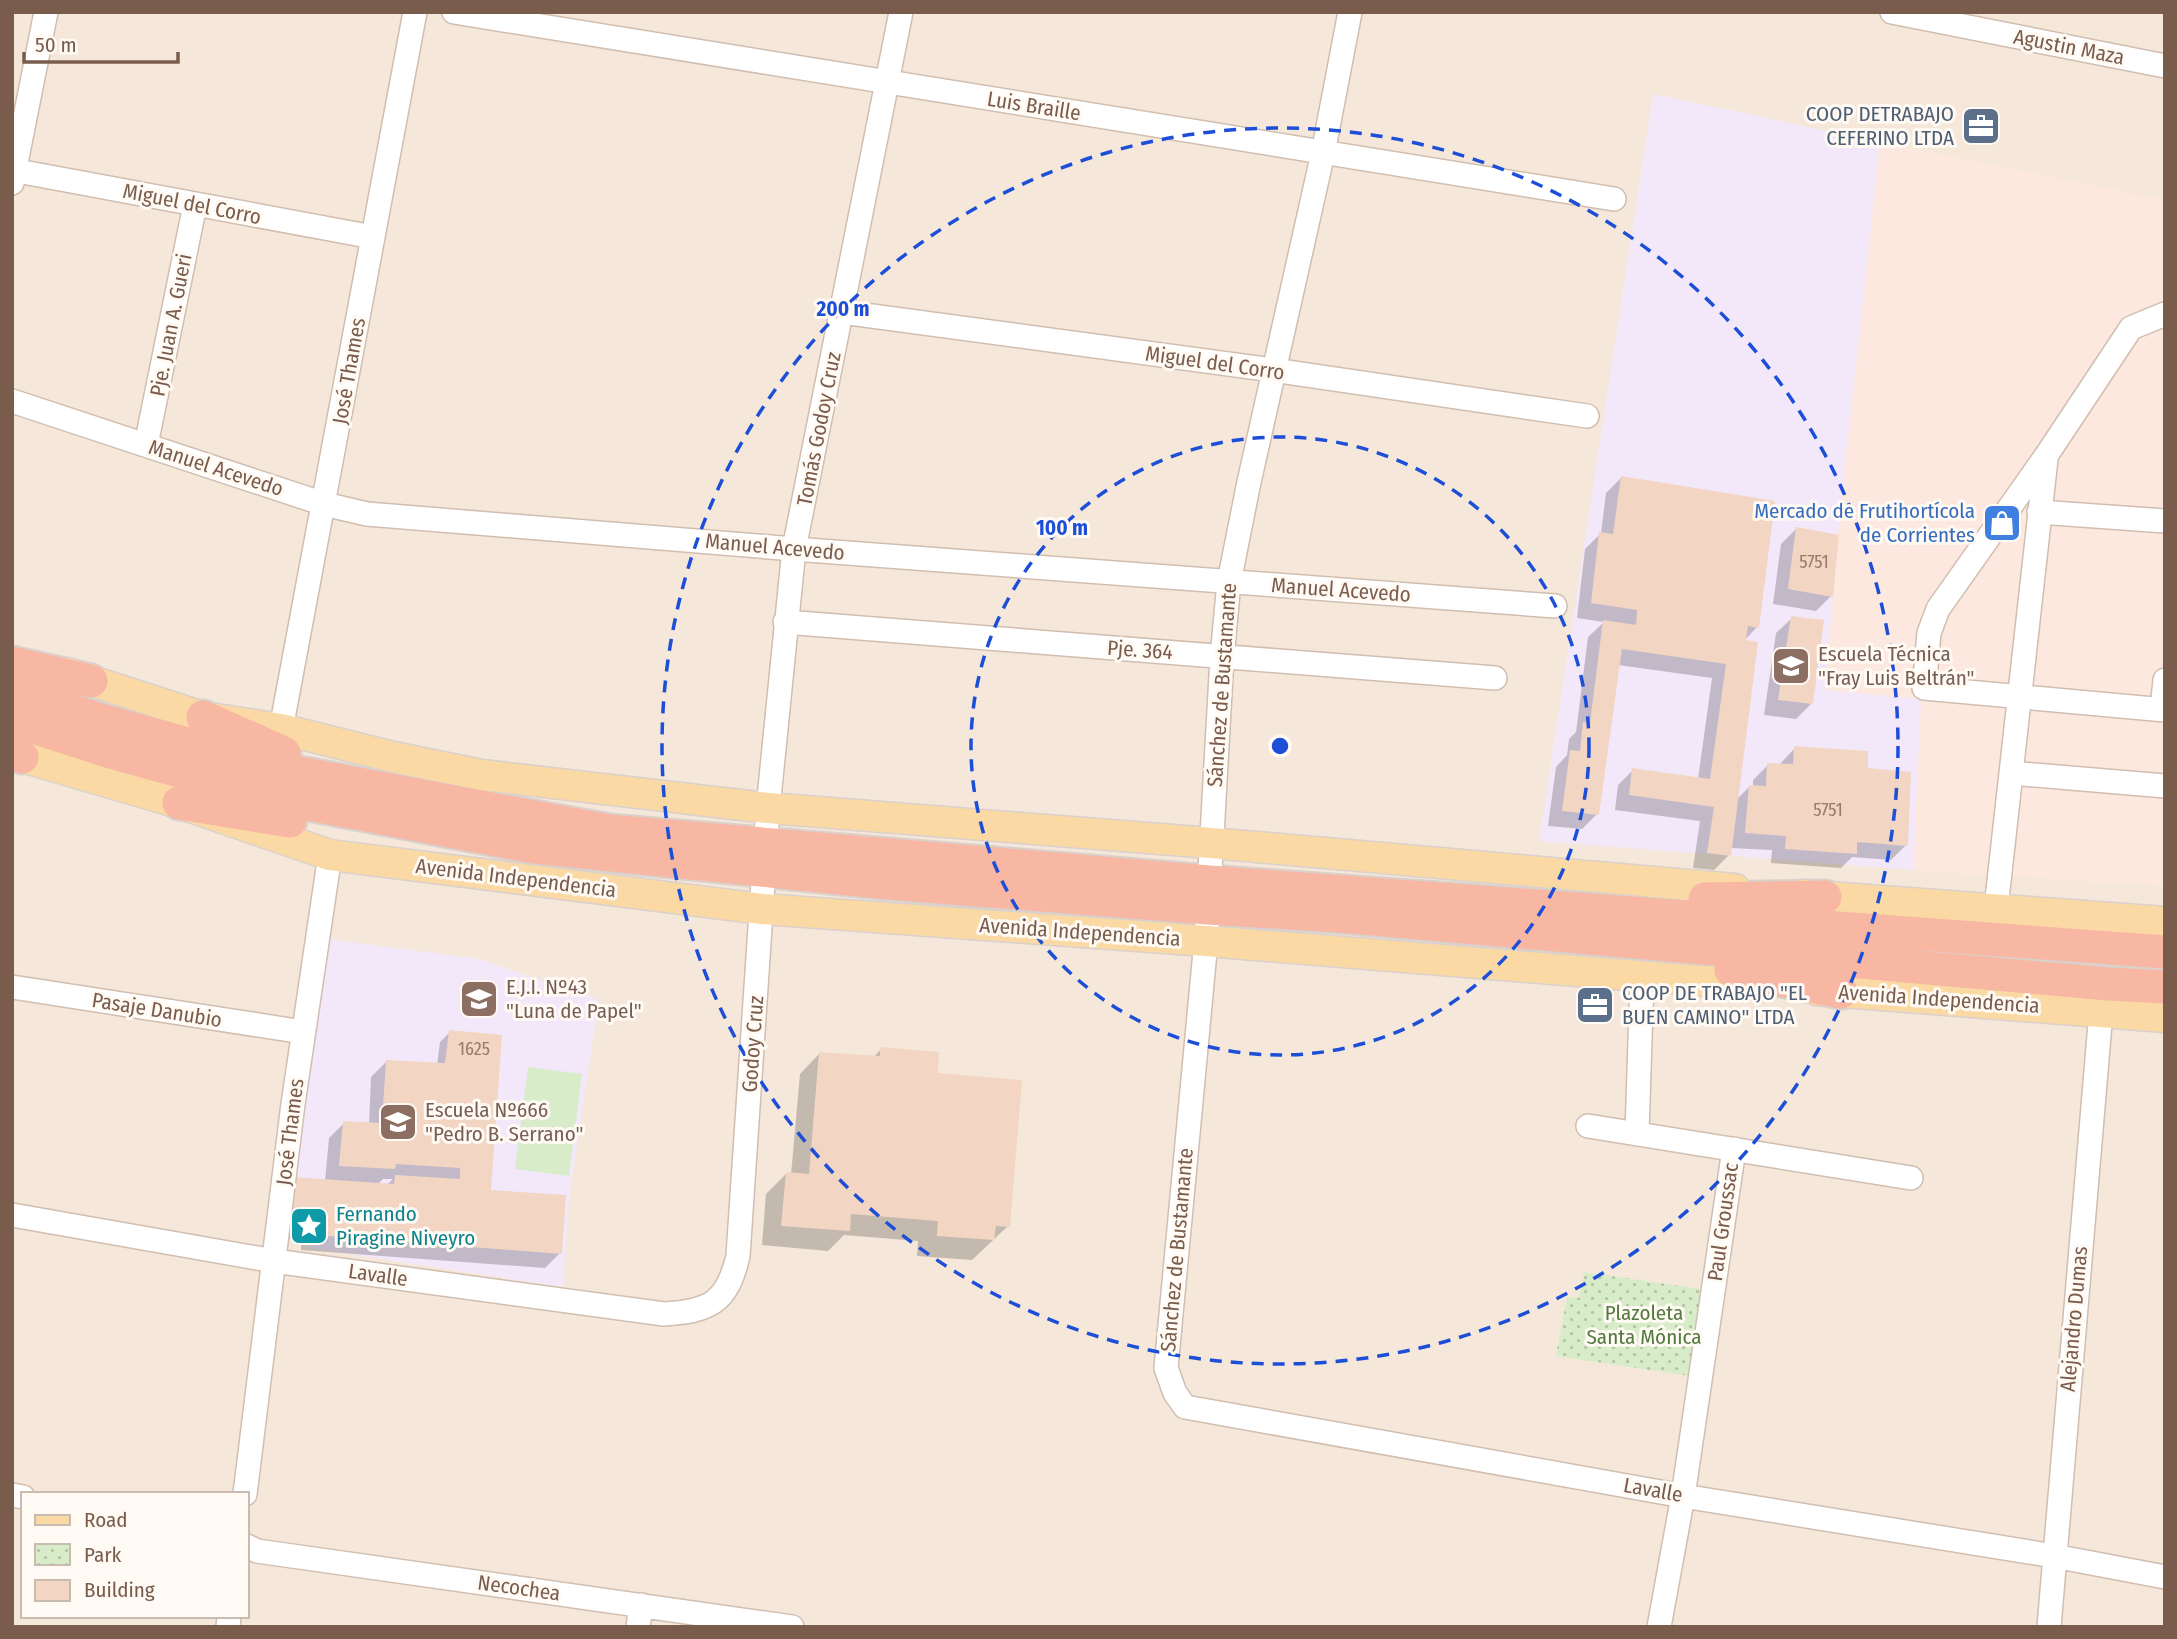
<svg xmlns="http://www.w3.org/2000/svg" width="2177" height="1639" font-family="'Fira Sans Condensed',sans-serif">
	<defs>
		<pattern id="park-dots" width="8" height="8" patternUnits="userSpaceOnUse" patternTransform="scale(1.75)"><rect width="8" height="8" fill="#d8ecc9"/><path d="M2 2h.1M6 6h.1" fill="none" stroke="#b4c2a5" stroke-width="1.8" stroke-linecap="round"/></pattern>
	</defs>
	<rect width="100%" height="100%" fill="#fdf6ec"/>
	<path fill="#f5e8da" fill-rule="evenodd" d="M 12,12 L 2165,12 L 2165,1627 L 12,1627 ZM 23,1494 L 247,1494 L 247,1616 L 23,1616 Z"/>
	<path fill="#fde8e0" d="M 1880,142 L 2165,200 L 2165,886 L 1913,870 L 1921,699 L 1824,691 L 1840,511 Z"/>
	<path fill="#f3e8fa" d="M 1653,94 L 1880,142 L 1840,511 L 1825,690 L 1921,699 L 1913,870 L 1539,841 Z
		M 326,939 L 479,959 L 599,1000 L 569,1197 L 563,1287 L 310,1248 L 287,1223 Z"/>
	<path fill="#d8ecc9" d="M 528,1067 L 582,1074 L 569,1176 L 515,1169 Z"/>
	<path fill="url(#park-dots)" d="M 1584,1272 L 1702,1289 L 1690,1376 L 1556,1356 L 1567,1297 L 1579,1298 Z"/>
	<path fill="#0003" fill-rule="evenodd" d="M 1621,478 L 1757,627 L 1744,641 L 1736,800 L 1749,787 L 1753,787 L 1753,780 L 1768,765 L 1779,765 L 1795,748 L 1866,770 L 1906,845 L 1891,860 L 1852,857 L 1841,868 L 1771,863 L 1772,850 L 1730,848 L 1729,855 L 1714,870 L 1693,868 L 1700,821 L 1615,810 L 1618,785 L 1633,770 L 1698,779 L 1712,678 L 1618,665 L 1597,814 L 1582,829 L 1548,826 L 1556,767 L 1567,755 L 1569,739 L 1576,732 L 1588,637 L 1604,622 L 1577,618 L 1585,549 L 1601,533 L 1606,493 Z
		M 1796,529 L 1831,596 L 1816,611 L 1773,604 L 1781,544 Z
		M 1792,618 L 1812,703 L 1796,719 L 1764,715 L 1776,633 Z
		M 450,1032 L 489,1192 L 560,1253 L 545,1268 L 301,1250 L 301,1239 L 273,1237 L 325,1181 L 329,1138 L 344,1123 L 369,1124 L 371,1077 L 386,1062 L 437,1065 L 440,1042 ZM 383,1179 L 393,1179 L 387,1185 L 377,1185 Z
		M 881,1049 L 936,1075 L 1008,1226 L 972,1260 L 917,1256 L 918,1241 L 844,1235 L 828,1251 L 762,1245 L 766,1194 L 786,1174 L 791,1175 L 800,1074 L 820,1053 L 873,1058 Z"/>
	<path fill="#f3d5c3" d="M 1621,476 L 1775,501 L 1759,628 L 1748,626 L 1746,640 L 1758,642 L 1731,856 L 1707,853 L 1714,807 L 1629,795 L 1632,768 L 1710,779 L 1726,664 L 1622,649 L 1599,815 L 1562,811 L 1570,750 L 1580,751 L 1583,722 L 1590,723 L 1603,620 L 1636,625 L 1637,610 L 1591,603 L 1599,532 L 1613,534 Z
		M 1796,527 L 1839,535 L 1833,597 L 1788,589 Z
		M 1791,616 L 1824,620 L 1813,704 L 1778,700 Z
		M 1794,746 L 1868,751 L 1868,768 L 1911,772 L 1908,846 L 1857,842 L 1857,854 L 1785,849 L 1786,836 L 1745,833 L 1749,785 L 1766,786 L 1767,763 L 1793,764 Z
		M 449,1030 L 502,1035 L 491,1190 L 566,1195 L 562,1254 L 315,1235 L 315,1225 L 287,1223 L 292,1177 L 394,1184 L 395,1175 L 460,1179 L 460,1168 L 396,1164 L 395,1169 L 339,1166 L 343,1121 L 382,1123 L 386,1060 L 445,1063 Z
		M 880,1047 L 939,1052 L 938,1073 L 1022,1080 L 1010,1227 L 996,1226 L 994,1240 L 937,1236 L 938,1221 L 851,1214 L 850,1231 L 781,1226 L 786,1172 L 809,1174 L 819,1052 L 880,1056 Z"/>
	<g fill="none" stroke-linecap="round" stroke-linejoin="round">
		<defs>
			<path id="minor" d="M 454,12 L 1614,199
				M 1350,12 L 1323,153 L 1249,482 L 1229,582 L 1222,657 L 1206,941 L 1166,1368 L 1175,1393 L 1185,1407 L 1683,1496 L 2054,1556 L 2165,1577
				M 1892,12 L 2165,66
				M 12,170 L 373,237
				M 12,183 L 46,12
				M 842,312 L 1273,370 L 1587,416
				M 2165,314 L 2131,328 L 2046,456 L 1938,609 L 1929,633 L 1924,688 L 2165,710
				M 12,401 L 324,504 L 367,514 L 794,549 L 1555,606
				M 146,445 L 195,205
				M 2039,512 L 2165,521
				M 785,622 L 1495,678
				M 2162,709 L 2165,680
				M 281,729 L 415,12
				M 2011,773 L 2165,786
				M 1996,908 L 2046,459
				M 12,987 L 303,1032
				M 1588,1126 L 1911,1178
				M 1637,1133 L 1642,978
				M 12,1215 L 274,1261 L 664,1314 C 710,1311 727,1303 738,1256 L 768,808 L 794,549 L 901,12
				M 245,1494 L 293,1104 L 330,855
				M 12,1495 L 23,1497
				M 247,1546 L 257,1551 L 792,1627
				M 228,1627 L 229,1616
				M 638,1627 L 641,1605
				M 1659,1627 L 1683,1496 L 1734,1149
				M 2049,1627 L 2101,1012"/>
			<path id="major" d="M 67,673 L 203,717 L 281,729 L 393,757 L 482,775 L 768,808 L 1211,843 L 1735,889
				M 12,754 L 179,803 L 330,855 L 762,909 L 1206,941 L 1763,986
				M 1802,895 L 2165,922
				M 1816,990 L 2165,1017"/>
			<path id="highway" d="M 12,663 L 91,681
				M 12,691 L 97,719 L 278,769 L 609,831 L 1209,882 L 2165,952
				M 203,717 L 284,753
				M 12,720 L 104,750 L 272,797 L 534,847 L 889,883 L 1208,908 L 1340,916 L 2108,984 L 2165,987
				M 12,753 L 22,757
				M 179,803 L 290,821
				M 1705,899 L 1825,897
				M 1731,970 L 1841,992"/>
		</defs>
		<use href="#minor" stroke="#d1beb0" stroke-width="26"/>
		<use href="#major" stroke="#dad1cd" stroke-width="33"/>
		<use href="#highway" stroke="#dad1cd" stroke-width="37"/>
		<use href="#minor" stroke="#fff" stroke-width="23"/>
		<use href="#major" stroke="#fbd9a5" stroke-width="30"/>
		<use href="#highway" stroke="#f7b7a3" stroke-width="33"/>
	</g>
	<g fill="none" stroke="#1d4ed8" stroke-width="3.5" stroke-dasharray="12 9">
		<circle cx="1280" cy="746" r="309"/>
		<circle cx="1280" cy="746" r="618"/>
	</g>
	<defs>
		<symbol id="office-square" viewBox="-11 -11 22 22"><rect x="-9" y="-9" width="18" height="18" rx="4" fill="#5c6f8a" stroke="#fffaf3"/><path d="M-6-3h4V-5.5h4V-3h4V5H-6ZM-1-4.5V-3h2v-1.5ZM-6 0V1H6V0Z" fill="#fff"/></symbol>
		<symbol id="shop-square" viewBox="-11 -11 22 22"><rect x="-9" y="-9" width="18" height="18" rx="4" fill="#3f7fe0" stroke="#fffaf3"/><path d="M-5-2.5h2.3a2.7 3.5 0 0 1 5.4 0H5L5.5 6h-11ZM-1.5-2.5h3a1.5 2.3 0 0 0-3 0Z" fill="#fff"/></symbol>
		<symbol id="school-square" viewBox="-11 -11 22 22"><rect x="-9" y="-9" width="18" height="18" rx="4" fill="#8d6e63" stroke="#fffaf3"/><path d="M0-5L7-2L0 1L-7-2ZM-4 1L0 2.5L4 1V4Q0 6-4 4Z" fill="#fff"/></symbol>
		<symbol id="sight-square" viewBox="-11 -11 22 22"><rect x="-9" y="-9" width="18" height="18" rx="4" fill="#0f9aa8" stroke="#fffaf3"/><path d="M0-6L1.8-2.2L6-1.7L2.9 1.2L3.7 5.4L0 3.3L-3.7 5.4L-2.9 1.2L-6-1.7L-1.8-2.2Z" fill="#fff"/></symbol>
	</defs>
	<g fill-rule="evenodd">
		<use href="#office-square" x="1959" y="104" width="44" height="44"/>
		<use href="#shop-square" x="1980" y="501" width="44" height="44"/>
		<use href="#school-square" x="1769" y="644" width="44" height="44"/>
		<use href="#school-square" x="457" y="977" width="44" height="44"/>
		<use href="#office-square" x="1573" y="983" width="44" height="44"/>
		<use href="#school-square" x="376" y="1100" width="44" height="44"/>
		<use href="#sight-square" x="287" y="1204" width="44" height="44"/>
	</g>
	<g text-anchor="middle" stroke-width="6" stroke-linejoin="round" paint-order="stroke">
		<g font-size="18" fill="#987a6a">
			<text x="1814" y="568">5751</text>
			<text x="1828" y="816">5751</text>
			<text x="474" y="1055">1625</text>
		</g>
		<g font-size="21" fill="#7a5c4d" stroke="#fffaf3">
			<text transform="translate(2069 47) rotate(11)" y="7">Agustin Maza</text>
			<text transform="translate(1034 106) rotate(9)" y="7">Luis Braille</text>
			<text transform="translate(192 204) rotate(11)" y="7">Miguel del Corro</text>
			<text transform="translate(171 325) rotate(-79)" y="7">Pje. Juan A. Gueri</text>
			<text transform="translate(1215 363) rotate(8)" y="7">Miguel del Corro</text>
			<text transform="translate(349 371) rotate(-80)" y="7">José Thames</text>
			<text transform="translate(819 429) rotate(-79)" y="7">Tomás Godoy Cruz</text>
			<text transform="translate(216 468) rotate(18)" y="7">Manuel Acevedo</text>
			<text transform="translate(775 547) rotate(5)" y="7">Manuel Acevedo</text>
			<text transform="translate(1341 590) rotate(4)" y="7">Manuel Acevedo</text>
			<text transform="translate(1140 650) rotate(4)" y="7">Pje. 364</text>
			<text transform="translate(1222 685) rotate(-86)" y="7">Sánchez de Bustamante</text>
			<text transform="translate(516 878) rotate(7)" y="7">Avenida Independencia</text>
			<text transform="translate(1080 932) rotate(4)" y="7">Avenida Independencia</text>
			<text transform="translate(1939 999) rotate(4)" y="7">Avenida Independencia</text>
			<text transform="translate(157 1010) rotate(9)" y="7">Pasaje Danubio</text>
			<text transform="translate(753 1044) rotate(-86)" y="7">Godoy Cruz</text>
			<text transform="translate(290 1132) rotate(-83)" y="7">José Thames</text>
			<text transform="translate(1723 1222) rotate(-82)" y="7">Paul Groussac</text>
			<text transform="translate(1177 1250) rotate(-85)" y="7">Sánchez de Bustamante</text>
			<text transform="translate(378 1275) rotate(8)" y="7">Lavalle</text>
			<text transform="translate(2074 1319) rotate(-85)" y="7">Alejandro Dumas</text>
			<text transform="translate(1653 1490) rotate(10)" y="7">Lavalle</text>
			<text transform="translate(519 1588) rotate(8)" y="7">Necochea</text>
		</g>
		<g font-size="21" fill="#4e5e75" stroke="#fffaf3" text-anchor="end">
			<text x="1954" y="121">COOP DETRABAJO<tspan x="1954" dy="24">CEFERINO LTDA</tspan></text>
			<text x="1622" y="1000" text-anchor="start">COOP DE TRABAJO "EL<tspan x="1622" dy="24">BUEN CAMINO" LTDA</tspan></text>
		</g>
		<g font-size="21" fill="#366cbe" stroke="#fffaf3" text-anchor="end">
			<text x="1975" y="518">Mercado de Frutihortícola<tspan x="1975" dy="24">de Corrientes</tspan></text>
		</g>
		<g font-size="21" fill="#785e54" stroke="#fffaf3" text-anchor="start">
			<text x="1818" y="661">Escuela Técnica<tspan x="1818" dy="24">"Fray Luis Beltrán"</tspan></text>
			<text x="506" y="994">E.J.I. Nº43<tspan x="506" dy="24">"Luna de Papel"</tspan></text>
			<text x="425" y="1117">Escuela Nº666<tspan x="425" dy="24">"Pedro B. Serrano"</tspan></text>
		</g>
		<g font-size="21" fill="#0d838f" stroke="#fffaf3" text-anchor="start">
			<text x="336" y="1221">Fernando<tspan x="336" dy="24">Piragine Niveyro</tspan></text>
		</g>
		<g font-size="21" fill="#537a41" stroke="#fffaf3">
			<text x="1644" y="1320">Plazoleta<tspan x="1644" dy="24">Santa Mónica</tspan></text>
		</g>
	</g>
	<circle cx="1280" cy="746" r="10" fill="#1d4ed8" stroke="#fffaf3" stroke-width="3.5"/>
	<g font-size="21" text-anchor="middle" font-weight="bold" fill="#1d4ed8" stroke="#fffaf3" stroke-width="6" stroke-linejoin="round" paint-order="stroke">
		<text x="843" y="316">200 m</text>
		<text x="1062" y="535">100 m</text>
	</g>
	<rect width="2177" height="1639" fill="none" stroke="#7a5c4d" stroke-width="28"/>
	<rect x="21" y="1492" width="228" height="126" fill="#fffaf3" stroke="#cabbb1" stroke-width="2"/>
	<rect x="35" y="1515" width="35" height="10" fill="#fbd9a5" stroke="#cabbb1" stroke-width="2"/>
	<text x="84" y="1527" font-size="21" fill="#7a5c4d">Road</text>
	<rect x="35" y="1544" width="35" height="21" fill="url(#park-dots)" stroke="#cabbb1" stroke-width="2"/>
	<text x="84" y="1562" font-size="21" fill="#7a5c4d">Park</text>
	<rect x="35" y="1580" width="35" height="21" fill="#f3d5c3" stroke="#cabbb1" stroke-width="2"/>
	<text x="84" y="1597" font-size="21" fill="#7a5c4d">Building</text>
	<path d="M24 52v10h154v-10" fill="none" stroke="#7a5c4d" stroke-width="3.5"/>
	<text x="35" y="52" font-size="21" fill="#7a5c4d" stroke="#fffaf3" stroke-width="5" paint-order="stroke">50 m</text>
</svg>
